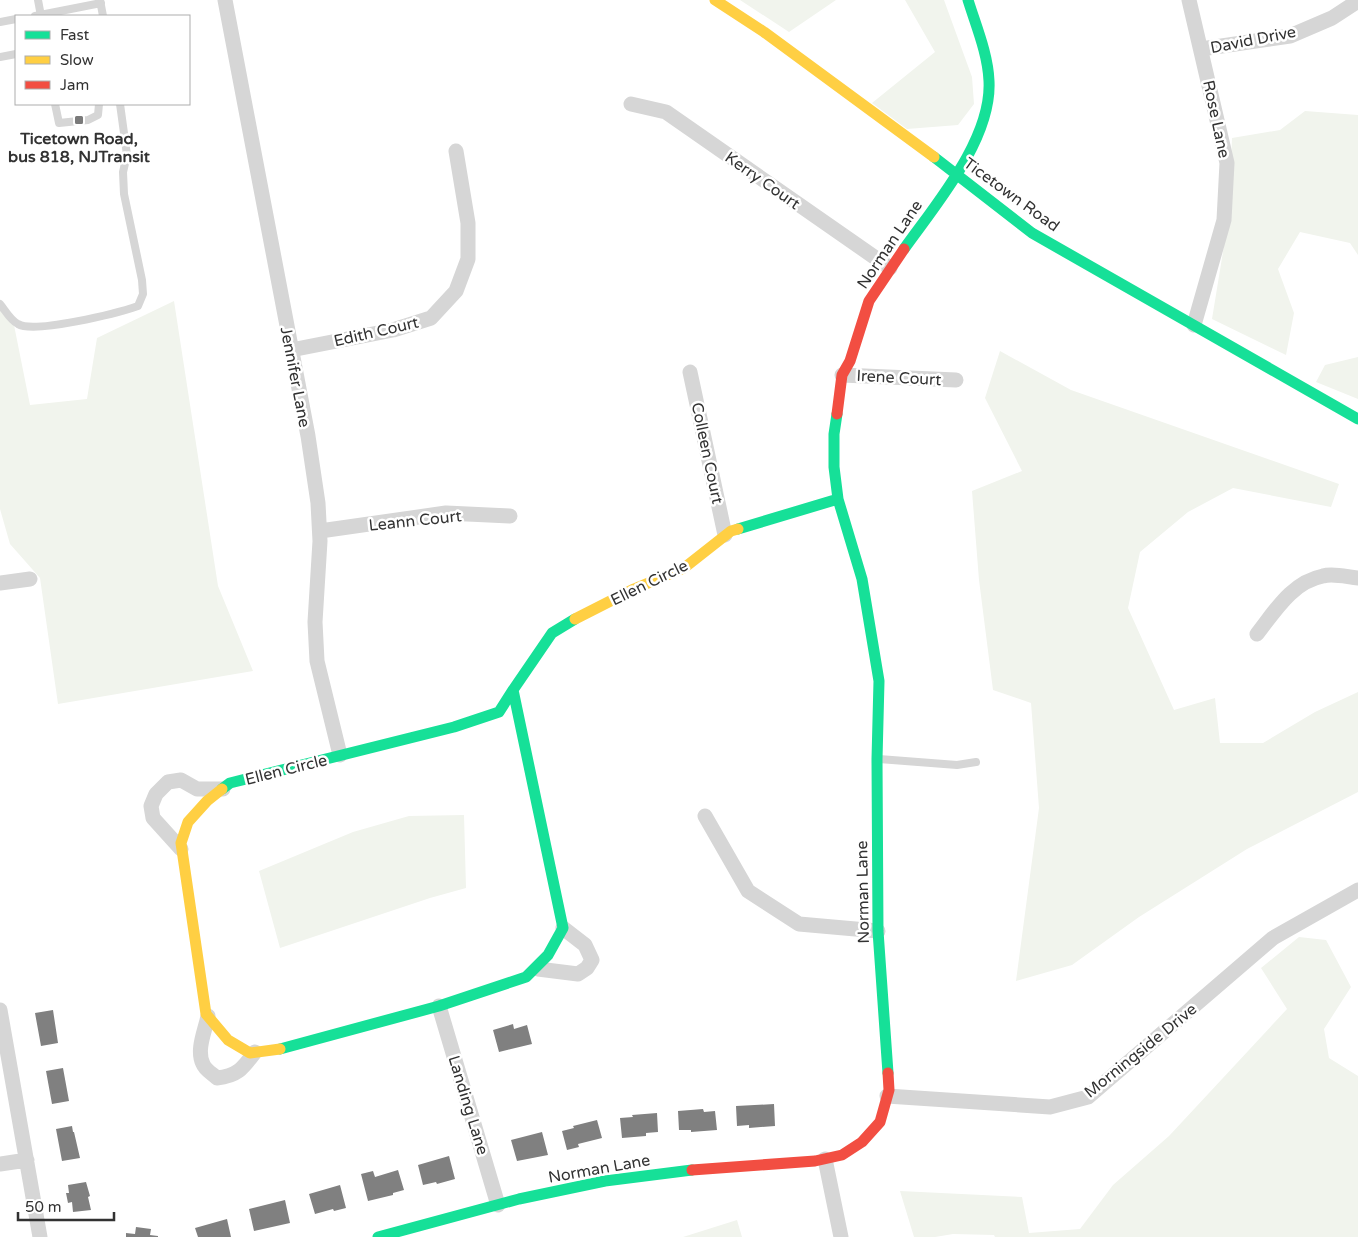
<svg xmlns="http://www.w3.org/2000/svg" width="1358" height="1237" font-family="'Varela Round',sans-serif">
	<rect width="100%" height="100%" fill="#fff"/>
	<path fill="#f1f4ed" d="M 740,0 L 836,0 L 789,32 Z
		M 905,0 L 944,0 L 972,77 L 974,104 L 958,125 L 907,129 L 872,103 L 935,52 Z
		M 1305,111 L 1358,115 L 1358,255 L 1350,243 L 1300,232 L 1278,269 L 1294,313 L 1286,355 L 1212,319 L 1229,215 L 1232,138 L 1280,130 Z
		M 174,301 L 218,586 L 253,671 L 58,704 L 40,578 L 10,544 L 0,509 L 0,304 L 13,320 L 30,405 L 87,399 L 97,338 Z
		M 1000,351 L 1071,390 L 1339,484 L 1331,507 L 1233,488 L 1188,512 L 1140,552 L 1128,608 L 1174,710 L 1215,698 L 1220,743 L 1263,743 L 1315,712 L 1358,692 L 1358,792 L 1247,849 L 1139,917 L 1072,965 L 1016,981 L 1039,808 L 1031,703 L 993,690 L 979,580 L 972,491 L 1022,471 L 985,398 Z
		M 1358,357 L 1358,399 L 1316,382 L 1325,365 Z
		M 464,815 L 466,888 L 430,898 L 280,948 L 259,871 L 353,832 L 409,816 Z
		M 1299,937 L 1326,940 L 1351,987 L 1324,1029 L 1329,1058 L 1358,1076 L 1358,1237 L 995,1237 L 994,1235 L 953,1234 L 935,1237 L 914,1237 L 900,1191 L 1022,1197 L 1029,1233 L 1080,1229 L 1113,1185 L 1169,1136 L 1287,1009 L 1261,968 Z
		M 737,1220 L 742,1237 L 683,1237 Z"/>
	<path fill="#808080" d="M 53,1010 L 58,1043 L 41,1046 L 35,1013 Z
		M 513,1024 L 514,1029 L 527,1025 L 532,1044 L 499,1052 L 493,1030 Z
		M 63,1068 L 69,1101 L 52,1104 L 46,1071 Z
		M 774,1104 L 775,1126 L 749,1128 L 749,1125 L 737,1126 L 736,1106 Z
		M 703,1109 L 704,1112 L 715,1111 L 717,1130 L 691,1132 L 691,1130 L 679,1130 L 678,1111 Z
		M 657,1113 L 658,1132 L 646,1133 L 646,1136 L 622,1138 L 620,1118 L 633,1117 L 632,1115 Z
		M 597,1120 L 602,1138 L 578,1144 L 579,1147 L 567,1150 L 562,1131 L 574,1128 L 573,1126 Z
		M 72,1126 L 73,1132 L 74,1132 L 80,1158 L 62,1161 L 56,1129 Z
		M 542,1132 L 548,1155 L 517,1161 L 511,1140 Z
		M 449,1156 L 455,1179 L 437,1184 L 436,1182 L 423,1185 L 418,1165 Z
		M 398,1170 L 404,1190 L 393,1193 L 393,1195 L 368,1201 L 361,1174 L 373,1171 L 375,1177 Z
		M 86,1182 L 90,1196 L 88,1197 L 91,1210 L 73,1212 L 72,1202 L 68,1203 L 66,1193 L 69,1193 L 68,1185 Z
		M 340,1185 L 346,1208 L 334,1211 L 333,1209 L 315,1214 L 309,1194 Z
		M 285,1200 L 290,1223 L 254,1231 L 249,1209 Z
		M 227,1219 L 231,1237 L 198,1237 L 195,1228 Z
		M 136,1227 L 151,1229 L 150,1235 L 158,1236 L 158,1237 L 126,1237 L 126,1233 L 135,1234 Z"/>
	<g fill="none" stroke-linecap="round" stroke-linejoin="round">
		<path stroke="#d6d6d6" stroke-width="8" d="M 38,0 L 41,16
			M 100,0 L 103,16
			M 35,16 L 101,3
			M 0,22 L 16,19
			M 0,57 L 16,54
			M 55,104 L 59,123 L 88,120 L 98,115 L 99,104
			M 0,304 C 5,310 10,320 18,324 C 34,334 118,313 138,306 L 143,294 L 142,280 L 124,194 L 123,172 L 127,155 L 120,104
			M 879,759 L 957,765 L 976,762"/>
		<path stroke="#d6d6d6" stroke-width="15" d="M 225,0 L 308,436 L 318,503 L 320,541 L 315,622 L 317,661 L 340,755
			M 1189,0 L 1227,163 L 1224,220 L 1194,325
			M 1201,49 L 1290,36 L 1332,18 L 1358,1
			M 631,104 L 666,112 L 890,268
			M 291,350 L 393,330 L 431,318 L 456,291 L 468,259 L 468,223 L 456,151
			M 690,372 L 725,535
			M 842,375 L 956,380
			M 320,531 L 446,513 L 510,516
			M 0,583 L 30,579
			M 1257,634 C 1275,611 1292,582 1323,576 C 1333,573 1347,577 1358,578
			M 705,816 L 748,891 L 799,924 L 878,931
			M 181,849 L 153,818 L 151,806 L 156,794 L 168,782 L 181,780 L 197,789 L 223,789
			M 538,969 L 578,974 L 587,968 L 592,960 L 585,945 L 563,928
			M 439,1006 L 498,1205
			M 0,1010 L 40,1237
			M 208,1016 C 205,1031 196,1050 203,1064 C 205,1070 213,1074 217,1078 C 238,1076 243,1068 255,1052
			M 887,1096 L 1050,1107 L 1088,1097 L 1273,938 L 1358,890
			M 825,1159 L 841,1237
			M 0,1164 L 27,1160"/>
		<path stroke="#16e098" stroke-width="11" d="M 934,157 L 1032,233 L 1358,419
			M 904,249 C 936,204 992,139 989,81 C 988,54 976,26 968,0
			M 837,414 L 834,434 L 834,467 L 838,499 L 862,579 L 879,681 L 877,759 L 878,931 L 888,1073
			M 738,529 L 838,499
			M 222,789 L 230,783 L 454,727 L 499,712 L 513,690
			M 280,1049 L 439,1006 L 526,977 L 548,955 L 563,928 L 513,690 L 552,633 L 575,619
			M 378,1237 L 519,1199 L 605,1181 L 692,1170"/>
		<path stroke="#ffcf43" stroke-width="11" d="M 715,0 L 764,32 L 934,157
			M 575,619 L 634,589 L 684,568 L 731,531 L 738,529
			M 222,789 L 207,801 L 188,822 L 181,843 L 206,1014 L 228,1040 L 250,1053 L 280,1049"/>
		<path stroke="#f24e42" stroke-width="11" d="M 837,414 L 842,375 L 850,361 L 869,301 L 904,249
			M 692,1170 L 815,1161 L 842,1155 L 862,1142 L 880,1122 L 889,1090 L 888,1073"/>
	</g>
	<rect fill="#7a7a7a" stroke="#fff" stroke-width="2" x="74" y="115" width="10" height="10" rx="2.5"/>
	<g text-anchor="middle" stroke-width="5" stroke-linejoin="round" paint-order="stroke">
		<g font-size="16" fill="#323232" stroke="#fff">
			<text transform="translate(1253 39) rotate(-11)" y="6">David Drive</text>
			<text transform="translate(1217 119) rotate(78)" y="6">Rose Lane</text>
			<text transform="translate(763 180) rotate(35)" y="6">Kerry Court</text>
			<text transform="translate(1012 194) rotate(36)" y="6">Ticetown Road</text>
			<text transform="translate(889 244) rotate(-56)" y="6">Norman Lane</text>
			<text transform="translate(376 331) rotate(-13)" y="6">Edith Court</text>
			<text transform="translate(296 377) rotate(79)" y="6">Jennifer Lane</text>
			<text transform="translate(899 377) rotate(3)" y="6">Irene Court</text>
			<text transform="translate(708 453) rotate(78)" y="6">Colleen Court</text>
			<text transform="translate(415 520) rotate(-6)" y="6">Leann Court</text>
			<text transform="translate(649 582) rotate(-26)" y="6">Ellen Circle</text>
			<text transform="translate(286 769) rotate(-14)" y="6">Ellen Circle</text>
			<text transform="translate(862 892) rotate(-91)" y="6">Norman Lane</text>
			<text transform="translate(1140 1050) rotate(-39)" y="6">Morningside Drive</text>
			<text transform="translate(469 1105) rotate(73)" y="6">Landing Lane</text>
			<text transform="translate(599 1168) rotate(-10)" y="6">Norman Lane</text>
		</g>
		<g font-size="16" font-weight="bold" fill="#323232" stroke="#fff">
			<text x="79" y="144">Ticetown Road,<tspan x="79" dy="18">bus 818, NJTransit</tspan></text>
		</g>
	</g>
	<rect x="15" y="15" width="175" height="90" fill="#ffffff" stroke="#adadad"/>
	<rect x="25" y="31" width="25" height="8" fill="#16e098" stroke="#adadad"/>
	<text x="60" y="40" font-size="15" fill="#323232">Fast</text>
	<rect x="25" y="56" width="25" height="8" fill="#ffcf43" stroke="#adadad"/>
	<text x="60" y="65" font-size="15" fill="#323232">Slow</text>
	<rect x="25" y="81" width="25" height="8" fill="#f24e42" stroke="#adadad"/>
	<text x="60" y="90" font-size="15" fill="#323232">Jam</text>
	<path d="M18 1212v8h96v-8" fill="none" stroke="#323232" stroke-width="2.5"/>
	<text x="25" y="1212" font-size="15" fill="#323232" stroke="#ffffff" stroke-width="4" paint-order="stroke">50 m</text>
</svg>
